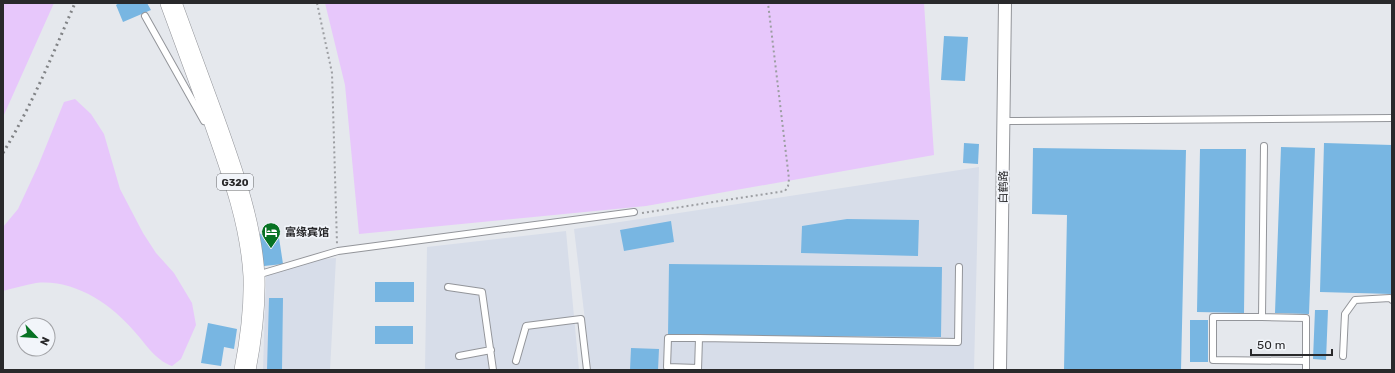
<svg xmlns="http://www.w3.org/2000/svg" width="1395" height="373" font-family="Rubik,'Noto Sans SC',sans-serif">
	<rect width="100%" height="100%" fill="#e5e8ed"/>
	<path fill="#d7dde9" d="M 979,167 L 974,370 L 591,370 L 574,229 Z
		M 566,231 L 579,370 L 425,370 L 427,247 Z
		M 336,258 L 330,370 L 263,370 L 266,275 L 321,259 Z"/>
	<path fill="#e7c7fb" d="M 3,3 L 54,3 L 3,117 Z
		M 325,3 L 924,3 L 934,155 L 646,206 L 359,234 L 345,85 Z
		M 75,99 L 91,114 L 104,134 L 120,189 L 143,233 L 156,253 L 174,273 L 192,303 L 196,325 L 181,359 L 172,366 C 155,360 146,344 134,331 C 111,304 74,279 36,283 C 25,285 14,288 3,291 L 3,227 L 18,209 L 38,166 L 64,102 Z"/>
	<path fill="#78b6e2" d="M 119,3 L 147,3 L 151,10 L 123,22 L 116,5 Z
		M 944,36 L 968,37 L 965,81 L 941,80 Z
		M 964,143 L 979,144 L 978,164 L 963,163 Z
		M 1324,143 L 1392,145 L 1392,294 L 1320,292 Z
		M 1281,147 L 1315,148 L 1309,314 L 1275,313 Z
		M 1033,148 L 1186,150 L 1181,370 L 1064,370 L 1067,215 L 1032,214 Z
		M 1200,149 L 1246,149 L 1244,313 L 1197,312 Z
		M 847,219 L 919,220 L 918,256 L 801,253 L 802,226 Z
		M 671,221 L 674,242 L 624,251 L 620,230 Z
		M 278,231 L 283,264 L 264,266 L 259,234 Z
		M 669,264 L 942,267 L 941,337 L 668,335 Z
		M 375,282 L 414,282 L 414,302 L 375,302 Z
		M 269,298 L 283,298 L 282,370 L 267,370 Z
		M 1315,310 L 1328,310 L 1326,360 L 1313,359 Z
		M 1190,320 L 1208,320 L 1208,362 L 1190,362 Z
		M 208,323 L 237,329 L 234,349 L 224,347 L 221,366 L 201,363 Z
		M 375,326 L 413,326 L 413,344 L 375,344 Z
		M 631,348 L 659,349 L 658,370 L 630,370 Z"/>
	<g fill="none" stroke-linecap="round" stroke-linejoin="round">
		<defs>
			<path id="service" d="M 145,16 L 204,121
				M 1004,121 L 1392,118
				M 1264,146 L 1262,317 L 1306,318 L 1306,370
				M 257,275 L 338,251 L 634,212
				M 448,287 L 482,292 L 493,370
				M 1262,317 L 1213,317 L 1213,360 L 1306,361
				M 459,356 L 491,350
				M 1343,356 L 1345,314 L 1355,300 L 1390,298 L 1392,300
				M 516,361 L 526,326 L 581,319 L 587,370
				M 698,368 L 667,367 L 668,338 L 699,338
				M 698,370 L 699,338 L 958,342 L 959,267"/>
			<path id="minor" d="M 1000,370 L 1005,3"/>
			<path id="trunk" d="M 171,3 C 185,42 200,81 214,120 C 232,171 251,222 254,276 C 255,308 251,339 245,370"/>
		</defs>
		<use href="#service" stroke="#93959a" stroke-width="8"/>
		<use href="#minor" stroke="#93959a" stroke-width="14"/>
		<use href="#trunk" stroke="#93959a" stroke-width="22"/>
		<path stroke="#9c9ea2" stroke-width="2" stroke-dasharray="2 3" stroke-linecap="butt" d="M 317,3 L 332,73 L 337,244
			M 642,213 L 785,191 L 788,186 L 789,179 L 768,3"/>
		<use href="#service" stroke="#fff" stroke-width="6"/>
		<use href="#minor" stroke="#fff" stroke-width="12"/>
		<use href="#trunk" stroke="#fff" stroke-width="21"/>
		<path stroke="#818386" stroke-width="3" stroke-dasharray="2 4" stroke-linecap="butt" d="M 3,153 C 32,105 53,54 75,3"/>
	</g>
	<defs>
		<symbol id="hotel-pin" viewBox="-11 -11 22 30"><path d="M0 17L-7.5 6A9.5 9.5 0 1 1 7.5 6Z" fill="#077223" stroke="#f2f5fa"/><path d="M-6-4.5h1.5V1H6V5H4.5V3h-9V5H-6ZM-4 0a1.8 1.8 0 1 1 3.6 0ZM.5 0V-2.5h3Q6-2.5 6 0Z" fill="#fff"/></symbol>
	</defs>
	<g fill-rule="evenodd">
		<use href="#hotel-pin" x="260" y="221" width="22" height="30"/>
	</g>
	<g text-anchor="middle" stroke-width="3.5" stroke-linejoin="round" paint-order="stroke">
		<rect fill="#f2f5fa" stroke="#656669" stroke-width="1" x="217" y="174" width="36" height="16" rx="3"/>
		<g font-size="10" font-weight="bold" fill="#29292b">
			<text x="235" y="186">G320</text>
		</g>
		<g font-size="11" fill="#29292b" stroke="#f2f5fa">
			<text transform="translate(1003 187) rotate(-89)" y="4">白鹤路</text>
		</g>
		<g font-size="11" font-weight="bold" fill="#29292b" stroke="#f2f5fa" text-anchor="start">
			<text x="285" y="236">富缘宾馆</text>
		</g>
	</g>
	<rect width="1395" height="373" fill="none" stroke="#29292b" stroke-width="8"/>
	<g transform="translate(36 337) rotate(115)"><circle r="19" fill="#f2f5fa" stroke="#a2a3a7"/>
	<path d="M0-3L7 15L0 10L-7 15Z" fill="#077223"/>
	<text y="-6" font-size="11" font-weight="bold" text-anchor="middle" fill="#29292b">N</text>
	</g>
	<path d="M1251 349v6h81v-6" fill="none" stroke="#29292b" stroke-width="2"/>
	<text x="1257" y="349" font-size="12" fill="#29292b" stroke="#f2f5fa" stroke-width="3" paint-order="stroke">50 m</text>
</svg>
